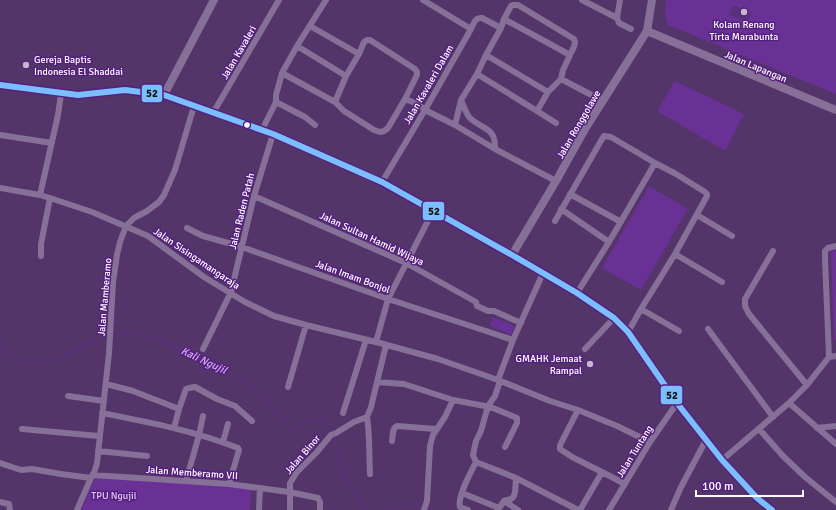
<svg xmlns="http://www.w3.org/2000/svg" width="836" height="510" font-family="Signika,sans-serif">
	<rect width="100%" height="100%" fill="#53356a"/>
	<path fill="#693096" d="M 666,0 L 836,0 L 836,94 L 668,25 L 665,15 Z
		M 675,81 L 744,114 L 725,151 L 657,111 Z
		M 649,186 L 688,209 L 641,290 L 602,268 Z
		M 836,250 L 836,340 L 834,341 L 831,251 Z
		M 493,317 L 515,326 L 511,335 L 490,326 Z
		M 95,478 L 221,486 L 251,489 L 250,510 L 81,510 Z"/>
	<path fill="#593179" d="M 735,6 L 752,13 L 748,22 L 729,15 L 732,7 Z"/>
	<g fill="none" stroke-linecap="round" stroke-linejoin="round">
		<path stroke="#593179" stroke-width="2" d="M 0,338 L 6,353 L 22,363 L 42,362 L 59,357 L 89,344 L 124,333 L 137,335 L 153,338 L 203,359 L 220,365 L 254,387 L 284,420 L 290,430 L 298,430 C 301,427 305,422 309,419 C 316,416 327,422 331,428 C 335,435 338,453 340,461 C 343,475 357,500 367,510
			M 390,510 C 404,503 421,504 434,510"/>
		<path stroke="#867098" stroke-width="6" d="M 423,0 L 471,29
			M 582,0 L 617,18 L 619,23 L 631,29
			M 617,18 L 620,0
			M 310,26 L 359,54
			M 367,40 L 370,40 L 415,69 L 417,72 L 417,75 L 405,99 L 388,128 L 384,131 L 380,132 L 374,130 L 344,111 L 335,102 L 346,76 L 359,54 L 364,42 Z
			M 297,46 L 346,76
			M 486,55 L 548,92
			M 282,73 L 335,102
			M 477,74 L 537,111 L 548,92 L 561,79 L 563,70 L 570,55 L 504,19
			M 561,79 L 603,101
			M 0,85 L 78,95 L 125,90 L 164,95
			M 405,99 L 418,104 L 425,110 L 455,125 L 495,149 L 556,181
			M 461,100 C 464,106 466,115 471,119 C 484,130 496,128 495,149
			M 276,102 L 305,117 L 315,125
			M 537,111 L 556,123
			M 213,113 L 279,0
			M 455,125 L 461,100 L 477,74 L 486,55 L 501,28 L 504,19 L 511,6 L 513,5 L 518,5 L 574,39 C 577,44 572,50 570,55
			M 262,130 L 276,102 L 276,95 L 282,73 L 297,46 L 326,0
			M 0,135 L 52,143
			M 382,182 L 425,110 L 471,29 C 474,23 475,17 482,18 L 501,28
			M 0,188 L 40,195 L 50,198 L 92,212 L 148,236 L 204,277 L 245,302 L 274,316 L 306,325 L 376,342 L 438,359 L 498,380 L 550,401 L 578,410 L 617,426 L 650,442
			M 570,194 L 621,222
			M 40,195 L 58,115 L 61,94
			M 254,196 L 406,263 L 476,302 L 477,306 L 488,311 L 494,311 L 521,323
			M 561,209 L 609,242
			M 697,215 L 732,236
			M 555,221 L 602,139 L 604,136 L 611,137 L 655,163 L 609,242 L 577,293
			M 187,228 L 203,236 L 239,246 L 388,299 L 486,331 L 513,340
			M 773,251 L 745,299 L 745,306 L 749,314 L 807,385
			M 675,254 L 722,282
			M 41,256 L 41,244 L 50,198
			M 641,309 L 679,331
			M 708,329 L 773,417
			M 628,332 L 641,309 L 675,254 L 707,196 L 707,194 L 705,192 L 676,174 L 655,163
			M 376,342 L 388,299 L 433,211
			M 203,349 L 231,292 L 254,196 L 273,134
			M 585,349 L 614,318
			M 829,357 L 825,259 L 825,251 L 828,248 L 836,246
			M 498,380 L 513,340 L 543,273
			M 377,382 L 404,384 L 453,400
			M 106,384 L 133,391 L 179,409
			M 288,387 L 306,325
			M 68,396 L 104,401
			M 789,403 L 836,444
			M 578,410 L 560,445 L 560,449 L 572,457 L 602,472
			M 102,413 C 148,422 195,431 238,448 L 239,450 L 229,484
			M 343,413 L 366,340
			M 367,417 C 370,436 369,455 370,474
			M 174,428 L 179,409 L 186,389 L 189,388 L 195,387 L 217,399 L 235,406 L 252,421
			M 817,428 L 836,426
			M 22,429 L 99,436
			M 759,429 L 783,456 L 805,477 L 836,502
			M 392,441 C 393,436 392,428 397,426 L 436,429
			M 223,442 L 228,424
			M 98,451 L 147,456
			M 722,460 L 789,403 L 807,385 L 829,357 L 836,356
			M 476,462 L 516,478 L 578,510
			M 0,463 L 21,470 L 32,469 L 61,474 L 91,478
			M 93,475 L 229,484 L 289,492 L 318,498 L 320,502 L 320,510
			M 186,481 L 199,435 L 203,416
			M 462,493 L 499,508
			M 504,501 L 518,510
			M 0,502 L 9,504 L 10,510
			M 77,510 L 91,478 L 95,470 L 97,463 L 109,353 L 113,282 L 117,255 L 120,242 L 126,226 L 134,218 L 147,211 L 159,202 L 164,195 L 175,170 L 194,106
			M 259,510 L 260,488
			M 290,510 L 290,483 L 297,472 L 316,453 L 331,435 L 336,433 L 354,422 L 367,417 L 371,407 L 386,345
			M 424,510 L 427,501 L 430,446 L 433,435 L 445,417 L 453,400 L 485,406 L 488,406 L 517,418 L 517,423 L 505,447
			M 468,510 L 460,507 C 457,497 471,472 476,462 L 473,455 L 476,441 L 481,431 L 488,406 L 495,396 L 500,381
			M 498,510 L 504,501 C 506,500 509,500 511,499 C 517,496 515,484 516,478
			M 580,510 L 602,472 L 625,484
			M 609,510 L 650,442 L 677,403
			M 671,510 L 681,487 L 706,440"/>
		<path stroke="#867098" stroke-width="8" d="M 214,0 L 164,95 L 273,134 L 382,182 L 512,255 L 577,293 L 614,318 L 628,332 L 677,403 L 722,460 L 757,498 L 772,510
			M 647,31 L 836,110
			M 512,255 L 556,181 L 585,129 L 647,31 L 652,0"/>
		<defs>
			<path id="bus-1" d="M 0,85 L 78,95 L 125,90 L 164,95 L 273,134 L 382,182 L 512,255 L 577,293 L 614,318 L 628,332 L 677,403 L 722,460 L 757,498 L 772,510"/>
		</defs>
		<use href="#bus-1" stroke="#561f80" stroke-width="9"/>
		<use href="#bus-1" stroke="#7abffc" stroke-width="6"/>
	</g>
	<g fill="#c3b8cb" stroke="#561f80" stroke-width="1.5">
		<circle cx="744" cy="12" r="4"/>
		<circle cx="26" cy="65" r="4"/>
		<circle cx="590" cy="364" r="4"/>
	</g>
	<circle fill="#fff" stroke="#561f80" stroke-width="1.5" cx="247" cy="125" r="3.5"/>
	<g text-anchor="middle" stroke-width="3" stroke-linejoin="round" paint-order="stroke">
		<g font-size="10" fill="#fff" stroke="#561f80">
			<text x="744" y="28">Kolam Renang<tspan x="744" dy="12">Tirta Marabunta</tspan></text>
			<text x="34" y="63" text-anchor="start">Gereja Baptis<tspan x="34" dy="12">Indonesia El Shaddai</tspan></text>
			<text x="582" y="362" text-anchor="end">GMAHK Jemaat<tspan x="582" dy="12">Rampal</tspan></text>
		</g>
		<g font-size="10" fill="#fff" stroke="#561f80">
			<text transform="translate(238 52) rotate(-60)" y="4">Jalan Kavaleri</text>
			<text transform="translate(756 66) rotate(23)" y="4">Jalan Lapangan</text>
			<text transform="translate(428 84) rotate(-60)" y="4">Jalan Kavaleri Dalam</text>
			<text transform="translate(578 124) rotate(-60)" y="4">Jalan Ronggolawe</text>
			<text transform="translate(241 211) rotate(-76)" y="4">Jalan Raden Patah</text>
			<text transform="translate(372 238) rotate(25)" y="4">Jalan Sultan Hamid Wijaya</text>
			<text transform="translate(197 258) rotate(34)" y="4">Jalan Sisingamangaraja</text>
			<text transform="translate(353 276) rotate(20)" y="4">Jalan Imam Bonjol</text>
			<text transform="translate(104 297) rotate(-85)" y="4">Jalan Mamberamo</text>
			<text transform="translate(634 451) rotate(-58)" y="4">Jalan Tuntang</text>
			<text transform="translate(302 454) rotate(-49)" y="4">Jalan Binor</text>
			<text transform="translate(192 472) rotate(4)" y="4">Jalan Memberamo VII</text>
		</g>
		<g font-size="10" fill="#e1c8f6" stroke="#561f80">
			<text x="114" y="499">TPU Ngujil</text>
		</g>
		<g font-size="11" font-style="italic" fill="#d3aff0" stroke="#561f80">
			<text transform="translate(204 360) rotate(25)" y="4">Kali Ngujil</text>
		</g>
	</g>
	<g stroke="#561f80" stroke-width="1.5">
		<rect x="141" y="84" width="22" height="19" rx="4" fill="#7abffc"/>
		<rect x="422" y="201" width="23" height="20" rx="4" fill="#7abffc"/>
		<rect x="660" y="385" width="23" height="20" rx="4" fill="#7abffc"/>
	</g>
	<g font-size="11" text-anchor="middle" font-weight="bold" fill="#111">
		<text x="152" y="97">52</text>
		<text x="434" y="215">52</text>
		<text x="672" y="399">52</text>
	</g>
	<path d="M696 490v6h107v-6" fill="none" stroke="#ffffff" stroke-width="2"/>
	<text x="702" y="490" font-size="12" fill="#ffffff" stroke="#561f80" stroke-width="3" paint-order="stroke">100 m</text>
</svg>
